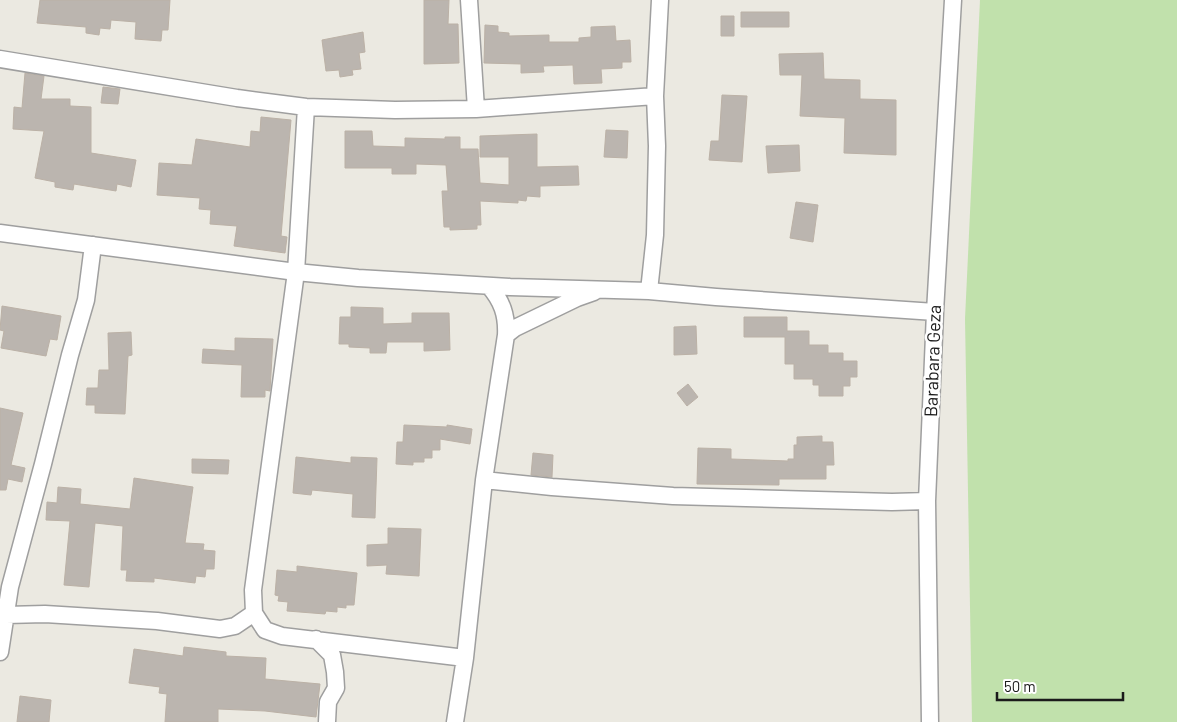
<svg xmlns="http://www.w3.org/2000/svg" width="1177" height="722" font-family="Barlow,sans-serif">
	<rect width="100%" height="100%" fill="#ebe9e1"/>
	<path fill="#c1e1ac" d="M 980,0 L 1177,0 L 1177,722 L 972,722 L 965,319 Z"/>
	<path fill="#bbb5af" stroke="#bbb1a6" d="M 40,0 L 170,0 L 168,30 L 162,30 L 161,41 L 135,39 L 136,22 L 111,20 L 110,29 L 100,28 L 99,35 L 86,33 L 86,27 L 37,23 Z
		M 424,0 L 449,0 L 448,24 L 458,24 L 459,63 L 424,64 Z
		M 741,12 L 789,12 L 789,27 L 741,27 Z
		M 721,16 L 734,16 L 734,36 L 721,36 Z
		M 485,25 L 498,26 L 498,32 L 509,33 L 509,36 L 549,35 L 549,42 L 579,42 L 579,38 L 591,37 L 591,27 L 615,26 L 616,41 L 630,40 L 631,62 L 622,62 L 622,68 L 601,69 L 602,83 L 574,84 L 573,65 L 543,66 L 544,72 L 521,73 L 521,64 L 484,63 Z
		M 363,32 L 365,52 L 359,53 L 361,69 L 352,70 L 353,75 L 340,77 L 339,70 L 326,71 L 322,40 Z
		M 823,53 L 824,79 L 860,80 L 860,99 L 896,100 L 896,155 L 844,153 L 845,118 L 800,116 L 802,75 L 780,75 L 779,54 Z
		M 25,73 L 44,76 L 41,99 L 70,99 L 70,106 L 91,107 L 91,153 L 136,160 L 131,187 L 117,184 L 116,191 L 74,184 L 73,190 L 55,187 L 55,182 L 35,178 L 44,131 L 13,129 L 14,107 L 22,108 Z
		M 103,87 L 120,89 L 118,104 L 101,103 Z
		M 722,95 L 747,96 L 742,162 L 709,160 L 711,141 L 719,141 Z
		M 261,117 L 291,120 L 281,236 L 287,237 L 285,253 L 234,246 L 237,226 L 210,224 L 211,210 L 199,209 L 200,198 L 157,195 L 159,163 L 192,165 L 196,139 L 250,147 L 251,131 L 260,132 Z
		M 606,130 L 628,131 L 627,158 L 604,157 Z
		M 345,131 L 372,131 L 373,146 L 405,147 L 405,138 L 445,139 L 445,137 L 460,137 L 460,149 L 478,149 L 480,183 L 509,185 L 509,157 L 480,157 L 480,136 L 537,134 L 537,167 L 578,166 L 579,185 L 540,186 L 540,197 L 527,196 L 526,201 L 518,200 L 518,203 L 480,201 L 481,225 L 477,225 L 477,229 L 450,230 L 450,227 L 444,227 L 442,191 L 448,191 L 446,165 L 416,164 L 416,174 L 392,174 L 392,168 L 345,168 Z
		M 799,145 L 800,171 L 768,173 L 766,146 Z
		M 796,202 L 818,205 L 813,242 L 790,238 Z
		M 2,306 L 61,316 L 57,340 L 50,339 L 46,356 L 1,348 L 4,331 L 0,330 Z
		M 351,307 L 383,308 L 383,324 L 412,323 L 412,313 L 449,313 L 450,350 L 424,351 L 424,342 L 387,342 L 386,353 L 370,353 L 370,348 L 349,347 L 349,344 L 339,344 L 340,317 L 351,317 Z
		M 744,317 L 787,317 L 787,331 L 809,331 L 809,345 L 828,345 L 828,353 L 843,353 L 843,361 L 857,361 L 857,377 L 850,377 L 850,386 L 843,386 L 843,396 L 819,396 L 819,385 L 813,385 L 813,379 L 794,379 L 794,364 L 785,364 L 785,337 L 744,337 Z
		M 696,326 L 697,354 L 674,355 L 674,327 Z
		M 131,332 L 132,355 L 128,356 L 125,414 L 95,413 L 95,405 L 86,405 L 87,388 L 98,388 L 99,370 L 109,370 L 108,333 Z
		M 235,338 L 273,339 L 270,391 L 265,390 L 265,397 L 241,397 L 242,365 L 202,363 L 203,349 L 235,351 Z
		M 688,384 L 698,397 L 687,406 L 677,393 Z
		M 0,408 L 23,413 L 11,465 L 25,468 L 22,482 L 8,479 L 6,490 L 0,490 Z
		M 404,425 L 447,427 L 447,425 L 472,429 L 470,444 L 440,439 L 440,450 L 432,450 L 432,458 L 424,458 L 424,462 L 413,462 L 413,465 L 396,464 L 397,442 L 403,442 Z
		M 822,436 L 822,442 L 833,442 L 834,465 L 826,465 L 826,479 L 779,479 L 779,485 L 697,484 L 698,448 L 731,449 L 731,459 L 788,461 L 788,459 L 794,459 L 794,445 L 797,445 L 797,437 Z
		M 533,453 L 553,455 L 552,477 L 531,475 Z
		M 296,457 L 351,463 L 351,457 L 377,458 L 375,518 L 352,517 L 353,494 L 312,490 L 311,495 L 293,493 Z
		M 192,459 L 229,460 L 228,474 L 192,473 Z
		M 134,478 L 193,487 L 185,543 L 204,544 L 203,550 L 215,551 L 214,569 L 206,569 L 205,577 L 196,576 L 195,583 L 154,578 L 154,582 L 126,581 L 127,570 L 121,570 L 123,526 L 95,523 L 89,587 L 64,585 L 70,521 L 46,520 L 47,502 L 57,503 L 58,487 L 81,489 L 80,504 L 130,509 Z
		M 388,528 L 421,529 L 419,576 L 386,574 L 387,565 L 367,566 L 367,545 L 388,544 Z
		M 297,566 L 357,573 L 354,605 L 346,605 L 346,608 L 337,607 L 337,612 L 326,611 L 325,614 L 287,611 L 288,602 L 278,601 L 279,596 L 275,595 L 277,570 L 297,572 Z
		M 184,647 L 226,652 L 226,656 L 266,658 L 265,679 L 320,684 L 316,717 L 265,711 L 218,709 L 218,722 L 165,722 L 167,694 L 159,693 L 160,687 L 129,683 L 134,649 L 183,656 Z
		M 20,696 L 51,700 L 49,722 L 17,722 Z"/>
	<g fill="none" stroke-linecap="round" stroke-linejoin="round">
		<defs>
			<path id="minor" d="M 469,0 L 476,109
				M 0,59 L 237,98 L 306,107 L 395,110 L 476,109 L 655,96
				M 306,107 L 296,272 L 253,590 L 254,613 L 265,630 L 282,636 L 465,658
				M 0,233 L 296,272 L 358,278 L 510,287 L 649,291 L 716,297 L 935,312
				M 649,291 L 655,235 L 657,146 L 655,96 L 660,0
				M 506,335 L 515,328 L 577,298 L 594,292
				M 484,480 L 552,487 L 673,496 L 892,502 L 927,501
				M 6,615 L 45,614 L 157,621 L 220,629 L 235,626 L 254,613
				M 316,639 L 332,655 L 335,672 L 336,688 L 328,702 L 327,722
				M 0,652 L 10,587 L 43,464 L 70,355 L 86,300 L 93,245
				M 455,722 L 465,658 L 484,480 L 506,335 C 507,315 502,301 489,286
				M 930,722 L 927,501 L 935,312 L 953,0"/>
		</defs>
		<use href="#minor" stroke="#9f9f9f" stroke-width="19"/>
		<use href="#minor" stroke="#fff" stroke-width="16"/>
	</g>
	<g text-anchor="middle" stroke-width="5" stroke-linejoin="round" paint-order="stroke">
		<g font-size="18" fill="#1b1b1b" stroke="#fff">
			<text transform="translate(933 361) rotate(-88)" y="6">Barabara Geza</text>
		</g>
	</g>
	<path d="M997 692v8h126v-8" fill="none" stroke="#1b1b1b" stroke-width="2.5"/>
	<text x="1004" y="692" font-size="15" fill="#1b1b1b" stroke="#ffffff" stroke-width="4" paint-order="stroke">50 m</text>
</svg>
